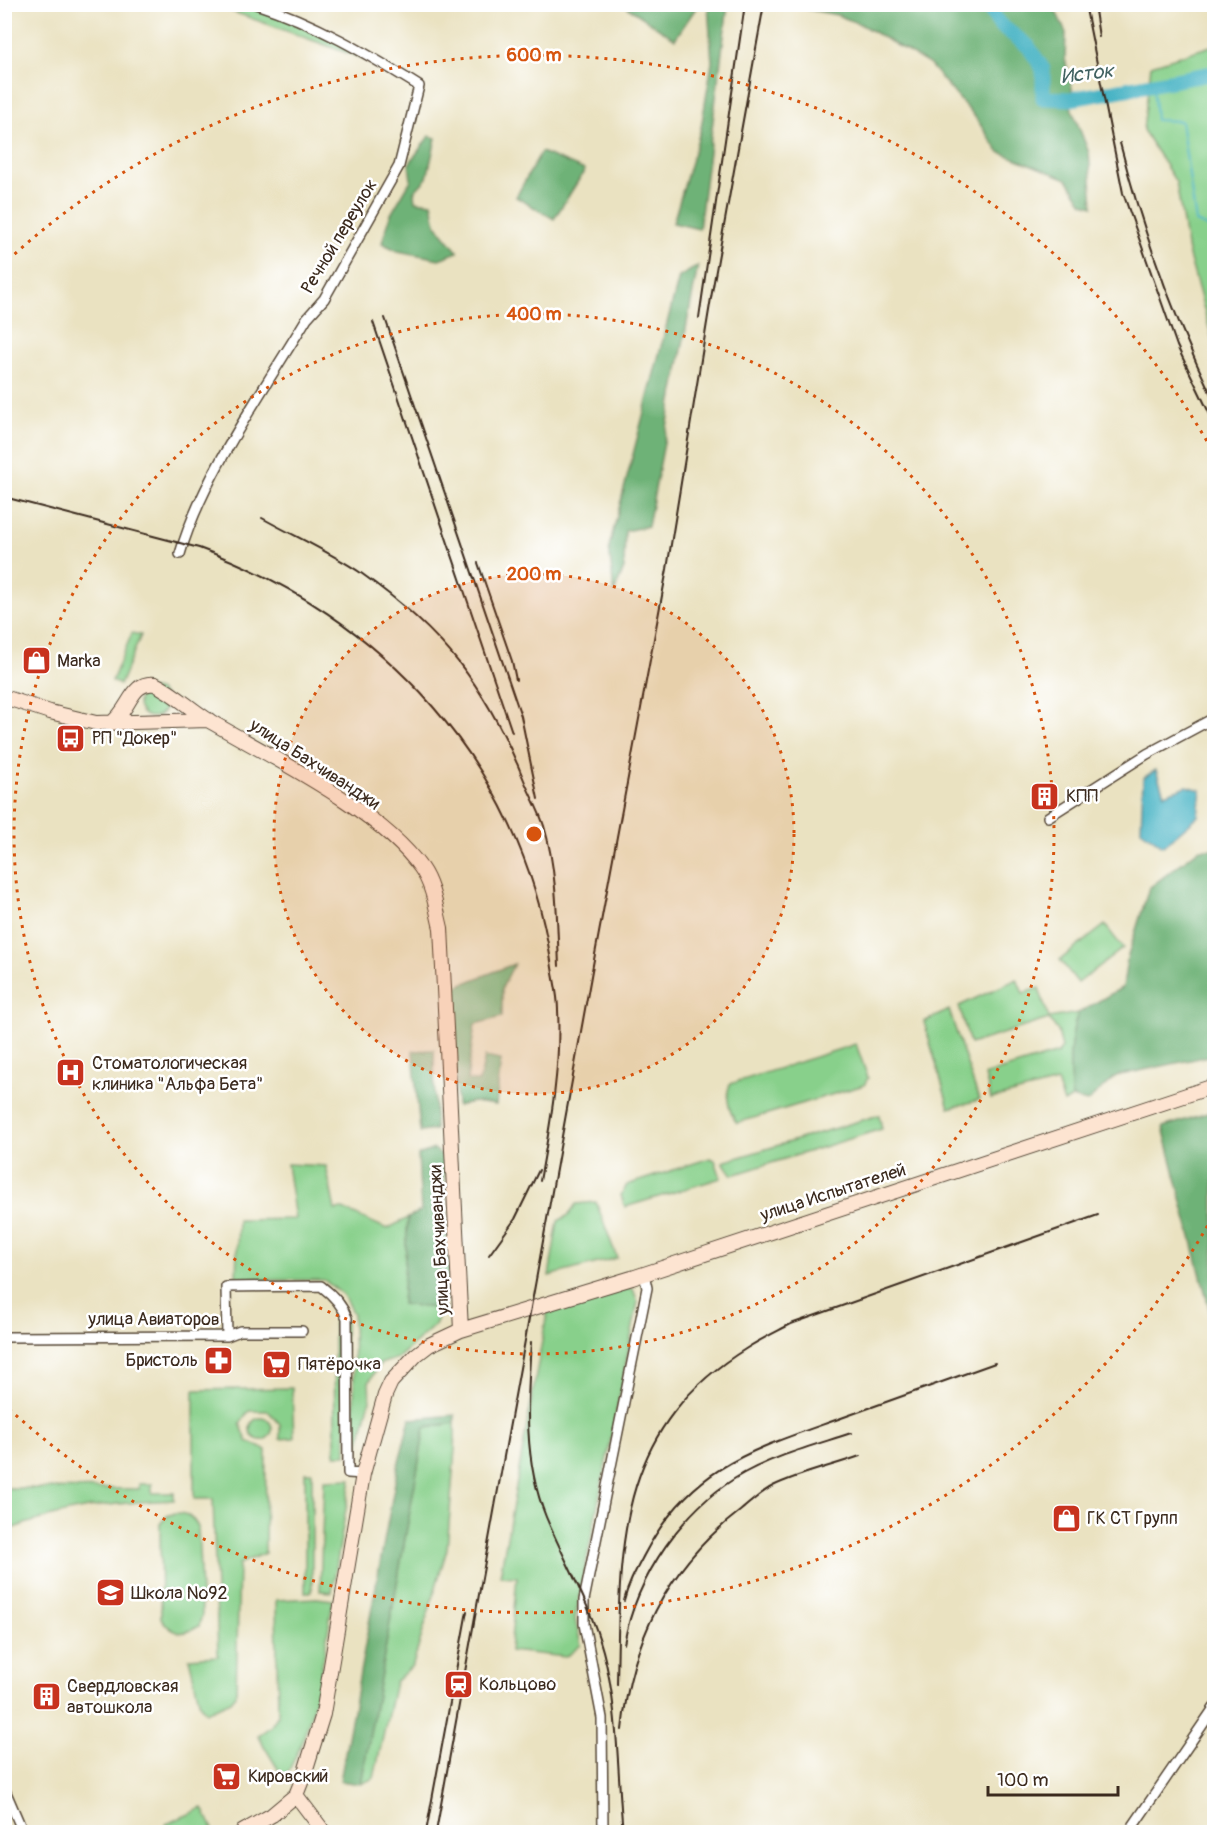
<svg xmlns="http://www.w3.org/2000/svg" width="1219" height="1837" font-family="Pangolin,sans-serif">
	<rect width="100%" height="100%" fill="#fff"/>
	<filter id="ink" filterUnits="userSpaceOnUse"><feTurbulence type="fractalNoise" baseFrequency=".0167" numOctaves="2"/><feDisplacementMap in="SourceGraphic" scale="12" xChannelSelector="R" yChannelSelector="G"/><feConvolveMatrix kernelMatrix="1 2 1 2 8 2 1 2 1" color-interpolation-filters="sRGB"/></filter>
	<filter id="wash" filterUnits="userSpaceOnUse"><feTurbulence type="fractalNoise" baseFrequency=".008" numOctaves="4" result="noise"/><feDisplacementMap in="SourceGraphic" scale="24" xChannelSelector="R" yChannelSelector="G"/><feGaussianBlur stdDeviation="1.35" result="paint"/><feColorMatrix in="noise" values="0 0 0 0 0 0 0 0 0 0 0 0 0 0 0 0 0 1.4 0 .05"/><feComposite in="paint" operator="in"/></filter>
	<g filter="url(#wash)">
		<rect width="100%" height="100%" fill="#eae2c1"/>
		<path fill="#88d08b" stroke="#627d54" stroke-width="1.5" d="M 214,5 L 256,5 L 370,56 L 367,60 Z
			M 1214,45 L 1214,345 L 1188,252 L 1176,182 L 1143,130 L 1151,65 Z
			M 132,633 L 141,635 L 120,685 L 112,681 Z
			M138 703a14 14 0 1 1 28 0a14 14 0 1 1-28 0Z
			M 1105,925 L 1123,948 L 1078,983 L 1060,960 Z
			M 1017,979 L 1023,993 L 1039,988 L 1049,1018 L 1078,1013 C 1068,1042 1069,1069 1072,1098 L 1064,1103 L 1057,1082 L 991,1099 L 985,1075 L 1058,1053 L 1062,1048 L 1058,1031 L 1049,1019 L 970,1044 L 959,1006 Z
			M 949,1010 L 979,1100 L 949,1108 L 924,1022 Z
			M 856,1044 L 868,1078 L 864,1085 L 737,1123 C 729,1113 725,1096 730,1084 Z
			M 879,1115 L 882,1129 L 739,1173 L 732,1175 L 723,1162 Z
			M 710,1158 L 715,1160 L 721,1178 L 625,1207 L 621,1195 L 627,1185 Z
			M 287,1164 L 326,1166 L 335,1210 L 343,1209 L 387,1229 L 408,1218 L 402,1304 L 434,1308 L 444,1303 L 435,1325 L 398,1358 L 380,1364 L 369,1382 L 370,1400 L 355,1461 L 353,1314 L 343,1295 L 324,1280 L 236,1280 L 238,1220 L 295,1219 Z
			M 596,1202 L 617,1258 L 549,1276 L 558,1221 L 569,1215 L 576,1204 Z
			M 621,1288 L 633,1289 L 638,1302 L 575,1619 L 581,1645 L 566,1657 L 510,1651 L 517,1577 L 500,1576 L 547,1313 Z
			M 334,1318 L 345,1319 L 346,1455 L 335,1455 Z
			M 292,1388 L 294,1438 L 280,1439 L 280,1424 L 268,1411 L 249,1411 L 240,1423 L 247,1441 L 266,1450 L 265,1553 L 239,1564 L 236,1695 L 231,1701 L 206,1712 L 200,1705 L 189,1658 L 218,1656 L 213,1499 L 194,1499 L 194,1390 Z
			M250 1429a11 11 0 1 1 22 0a11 11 0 1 1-22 0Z
			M 455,1423 L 455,1448 L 447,1549 L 413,1665 L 395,1682 L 374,1778 L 361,1784 L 425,1427 Z
			M 305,1472 L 312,1472 L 312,1592 L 305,1592 Z
			M 351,1479 L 332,1592 L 320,1591 L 324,1480 Z
			M 139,1484 L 152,1484 L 152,1493 L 174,1493 L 174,1500 C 108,1503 67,1508 5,1531 L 5,1488 L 139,1489 Z
			M 175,1513 C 187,1513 192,1516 198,1527 L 202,1614 L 199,1626 C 182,1637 172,1634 161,1618 L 160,1524 L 167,1516 Z
			M 317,1598 L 333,1600 C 323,1661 316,1725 284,1779 L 258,1736 L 271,1726 L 278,1715 L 276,1600 Z
			M 203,1808 L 213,1829 L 205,1832 L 170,1832 L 166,1824 Z"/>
		<path fill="#6eb277" stroke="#546e4a" stroke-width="1.5" d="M 624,5 L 698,5 L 675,39 Z
			M 708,5 L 728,5 L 699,229 L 673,223 L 701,128 L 712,62 Z
			M 804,5 L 1053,5 L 1066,33 L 1065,59 L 1072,88 L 1071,107 L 1089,153 L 1093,206 L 1083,203 L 1067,179 L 999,152 L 975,117 L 929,64 L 860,24 L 837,15 L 806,9 Z
			M 429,136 L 436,138 L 427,178 L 414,192 L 415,201 L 432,203 L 436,225 L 458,252 L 439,259 L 398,251 L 382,243 L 391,214 L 411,180 L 409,164 Z
			M 541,152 L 585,170 L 554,219 L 516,197 Z
			M 698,266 L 648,526 L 625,531 L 624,568 L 614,593 L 609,547 L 679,277 Z
			M 1200,849 L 1214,849 L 1214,1055 L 1116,1076 L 1087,1102 L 1072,1098 C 1069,1069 1068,1042 1078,1013 L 1123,987 L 1127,959 L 1149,888 Z
			M 514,964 L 502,988 L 502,1017 L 475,1024 L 467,1080 L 479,1082 L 485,1057 L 501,1060 L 496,1105 L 473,1102 L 457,1106 L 452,988 Z
			M 434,1050 L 435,1130 L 420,1132 L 413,1051 Z
			M 1214,1111 L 1214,1327 L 1163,1127 Z
			M 434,1149 L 443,1156 L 450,1273 L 444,1303 L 434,1308 L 402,1304 L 408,1218 L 421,1211 L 418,1155 Z
			M 455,1415 L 455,1423 L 425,1427 L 361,1784 L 340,1781 L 398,1466 L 410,1419 Z"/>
		<path fill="#47b3c4" stroke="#416e71" stroke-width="1.5" d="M 1156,770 L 1164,794 L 1187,786 L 1201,790 L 1198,816 L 1163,846 L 1141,830 L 1143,778 Z"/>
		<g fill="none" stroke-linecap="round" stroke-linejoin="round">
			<path stroke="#47b3c4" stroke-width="2" d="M 1153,84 L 1156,120 L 1181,121 L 1196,222 L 1212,229 L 1214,233"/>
			<path stroke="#47b3c4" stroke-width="15" d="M 987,4 L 999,24 L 1028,46 L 1043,69 L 1043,98 L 1071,99 L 1214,73"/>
		</g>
	</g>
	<g filter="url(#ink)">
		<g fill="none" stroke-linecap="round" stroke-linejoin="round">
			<defs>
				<path id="street" d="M 180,554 C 202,477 265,388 307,318 L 324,299 L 399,166 L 419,86 C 366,53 315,23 256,4
					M 1048,817 L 1147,754 L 1214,718
					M 227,1336 L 226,1287 L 321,1286 C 333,1295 342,1304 347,1318 L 348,1473 L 363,1474
					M 4,1337 L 227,1336 L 240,1331 L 302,1331
					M 4,1788 L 23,1832
					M 603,1832 L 602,1718 L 584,1624 L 584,1600 L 647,1288 L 644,1274
					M 1129,1832 L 1214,1708"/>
				<path id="secondary" d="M 4,697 L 50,712 L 96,723 L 209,720
					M 110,724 C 131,710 130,681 155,684 C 174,693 190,709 208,720 C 269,756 381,810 421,868 C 433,885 436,908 441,928 L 461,1330
					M 296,1795 L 324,1832
					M 242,1832 L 272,1815 L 296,1795 L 304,1775 L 323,1714 L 363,1474 L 385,1395 L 391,1382 L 416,1355 L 429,1345 L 461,1330 L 632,1278 L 1214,1086"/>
			</defs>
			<use href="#street" stroke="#554636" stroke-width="12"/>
			<use href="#secondary" stroke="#554636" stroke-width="16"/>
			<use href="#street" stroke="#fff" stroke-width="9"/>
			<use href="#secondary" stroke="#fde4d1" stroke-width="14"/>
			<path stroke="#3b2a1e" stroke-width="2" d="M 1085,4 L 1123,193 L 1177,346 L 1214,423
				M 1094,4 L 1099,37
				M 1120,143 C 1143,233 1174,318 1214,401
				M 385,318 L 521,716 L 538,799
				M 699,318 L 745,4
				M 373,322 L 512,732
				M 4,497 L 199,548 C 383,615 521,766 551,961 C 553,977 558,994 558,1010 C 561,1068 550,1125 540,1181
				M 262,518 C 294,536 330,552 361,573 C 444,632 486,686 524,780 C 530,795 539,810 544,826 C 557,870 557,920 559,966
				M 478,563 L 512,661 L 516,680
				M 489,1255 L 515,1219 L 539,1170
				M 531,1342 C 527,1402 523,1460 546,1517 C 565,1562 590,1604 603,1651 C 619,1710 617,1772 623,1832
				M 624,1601 C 628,1584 636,1570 644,1555 C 691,1465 755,1449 844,1417 C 894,1399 944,1381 995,1363
				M 624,1644 C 636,1577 683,1507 744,1473 C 777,1455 815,1445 851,1433
				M 617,1685 C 620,1547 614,1430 747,1348 C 761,1339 776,1332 791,1324 L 1098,1215
				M 622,1730 C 631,1640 668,1566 740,1511 C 750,1503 761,1492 773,1486 C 800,1473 832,1466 860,1456
				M 426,1832 L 467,1611
				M 436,1832 L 593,965 L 667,569 L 711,298 L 764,4"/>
		</g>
	</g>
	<circle cx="534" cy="834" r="260" fill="#d7540e" fill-opacity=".12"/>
	<g fill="none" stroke="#d7540e" stroke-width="3" stroke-dasharray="3 6">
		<circle cx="534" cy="834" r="260"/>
		<circle cx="534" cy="834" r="520"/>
		<path d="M1212 1218A779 779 0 0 1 8 1408M8 260A779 779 0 0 1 1212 450"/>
	</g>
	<defs>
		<symbol id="shop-square" viewBox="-11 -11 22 22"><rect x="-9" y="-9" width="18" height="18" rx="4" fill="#c8321e" stroke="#fff"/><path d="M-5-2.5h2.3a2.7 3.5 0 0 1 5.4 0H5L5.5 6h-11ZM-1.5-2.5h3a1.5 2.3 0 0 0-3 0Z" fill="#fff"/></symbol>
		<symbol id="bus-square" viewBox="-11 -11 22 22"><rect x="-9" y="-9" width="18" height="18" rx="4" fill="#c8321e" stroke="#fff"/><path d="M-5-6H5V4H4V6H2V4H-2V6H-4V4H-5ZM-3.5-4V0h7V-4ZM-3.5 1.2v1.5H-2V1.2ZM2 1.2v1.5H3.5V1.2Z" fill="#fff"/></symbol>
		<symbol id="building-square" viewBox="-11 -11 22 22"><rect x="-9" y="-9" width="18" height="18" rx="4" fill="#c8321e" stroke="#fff"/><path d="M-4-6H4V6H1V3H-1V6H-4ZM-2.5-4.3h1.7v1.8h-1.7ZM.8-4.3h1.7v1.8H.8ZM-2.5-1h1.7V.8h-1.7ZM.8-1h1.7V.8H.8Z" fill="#fff"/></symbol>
		<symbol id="hospital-square" viewBox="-11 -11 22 22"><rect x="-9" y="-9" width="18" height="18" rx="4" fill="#c8321e" stroke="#fff"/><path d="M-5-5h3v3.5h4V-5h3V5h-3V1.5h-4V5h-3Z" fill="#fff"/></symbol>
		<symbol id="pharmacy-square" viewBox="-11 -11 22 22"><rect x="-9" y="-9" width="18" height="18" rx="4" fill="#c8321e" stroke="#fff"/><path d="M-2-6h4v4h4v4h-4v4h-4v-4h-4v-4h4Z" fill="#fff"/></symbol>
		<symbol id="supermarket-square" viewBox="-11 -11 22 22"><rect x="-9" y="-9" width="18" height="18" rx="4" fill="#c8321e" stroke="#fff"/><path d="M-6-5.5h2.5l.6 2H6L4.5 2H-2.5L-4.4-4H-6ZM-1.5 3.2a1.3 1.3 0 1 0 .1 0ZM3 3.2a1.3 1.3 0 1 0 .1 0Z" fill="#fff"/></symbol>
		<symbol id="school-square" viewBox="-11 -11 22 22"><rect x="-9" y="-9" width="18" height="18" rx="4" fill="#c8321e" stroke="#fff"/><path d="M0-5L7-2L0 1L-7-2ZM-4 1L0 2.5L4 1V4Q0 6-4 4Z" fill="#fff"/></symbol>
		<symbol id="station-square" viewBox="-11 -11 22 22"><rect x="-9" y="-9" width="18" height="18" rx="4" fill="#c8321e" stroke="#fff"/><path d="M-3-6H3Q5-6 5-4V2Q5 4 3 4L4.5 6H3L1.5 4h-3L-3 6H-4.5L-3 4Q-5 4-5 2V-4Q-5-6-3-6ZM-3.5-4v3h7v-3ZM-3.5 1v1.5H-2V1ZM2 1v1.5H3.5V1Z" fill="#fff"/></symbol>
	</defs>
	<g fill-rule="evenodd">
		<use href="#shop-square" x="20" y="644" width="33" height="33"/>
		<use href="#bus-square" x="54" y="722" width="33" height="33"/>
		<use href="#building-square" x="1028" y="780" width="33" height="33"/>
		<use href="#hospital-square" x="54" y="1056" width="33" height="33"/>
		<use href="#pharmacy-square" x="202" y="1344" width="33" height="33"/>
		<use href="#supermarket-square" x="260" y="1348" width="33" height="33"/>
		<use href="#shop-square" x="1050" y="1502" width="33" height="33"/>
		<use href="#school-square" x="94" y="1576" width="33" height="33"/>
		<use href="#station-square" x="442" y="1668" width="33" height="33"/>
		<use href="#building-square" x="30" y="1680" width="33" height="33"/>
		<use href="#supermarket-square" x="210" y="1760" width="33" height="33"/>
	</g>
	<g text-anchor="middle" stroke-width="5" stroke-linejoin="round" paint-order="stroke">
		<g font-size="18" fill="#3b2a1e" stroke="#fff">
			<text transform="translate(339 236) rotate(-59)" y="6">Речной переулок</text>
			<text transform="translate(315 764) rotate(33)" y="6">улица Бахчиванджи</text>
			<text transform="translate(833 1192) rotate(-18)" y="6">улица Испытателей</text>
			<text transform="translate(439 1240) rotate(-93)" y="6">улица Бахчиванджи</text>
			<text x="154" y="1325">улица Авиаторов</text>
		</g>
		<g font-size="18" fill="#3b2a1e" stroke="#fff" text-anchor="start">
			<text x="57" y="667">Marka</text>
			<text x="92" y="744">РП "Докер"</text>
			<text x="1066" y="802">КПП</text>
			<text x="92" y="1069">Стоматологическая<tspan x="92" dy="21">клиника "Альфа Бета"</tspan></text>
			<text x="198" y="1366" text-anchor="end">Бристоль</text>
			<text x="298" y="1370">Пятёрочка</text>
			<text x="1087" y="1524">ГК СТ Групп</text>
			<text x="131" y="1599">Школа №92</text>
			<text x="479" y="1690">Кольцово</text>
			<text x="67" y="1692">Свердловская<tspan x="67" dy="21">автошкола</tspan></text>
			<text x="248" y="1782">Кировский</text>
		</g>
		<g font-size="20" font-style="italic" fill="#406160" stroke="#fff">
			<text transform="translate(1087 73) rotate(-7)" y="7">Исток</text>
		</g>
	</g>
	<circle cx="534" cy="834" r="9" fill="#d7540e" stroke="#fff" stroke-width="3"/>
	<g font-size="18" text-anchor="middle" font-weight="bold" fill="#d7540e" stroke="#fff" stroke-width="5" stroke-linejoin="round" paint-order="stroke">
		<text x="534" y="61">600 m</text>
		<text x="534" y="320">400 m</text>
		<text x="534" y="580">200 m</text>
	</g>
	<rect width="1219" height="1837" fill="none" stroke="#fff" stroke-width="24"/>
	<path d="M988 1786v9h130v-9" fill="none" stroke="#3b2a1e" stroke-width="3"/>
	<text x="997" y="1786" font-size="18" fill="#3b2a1e" stroke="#ffffff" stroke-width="4.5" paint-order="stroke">100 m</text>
</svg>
